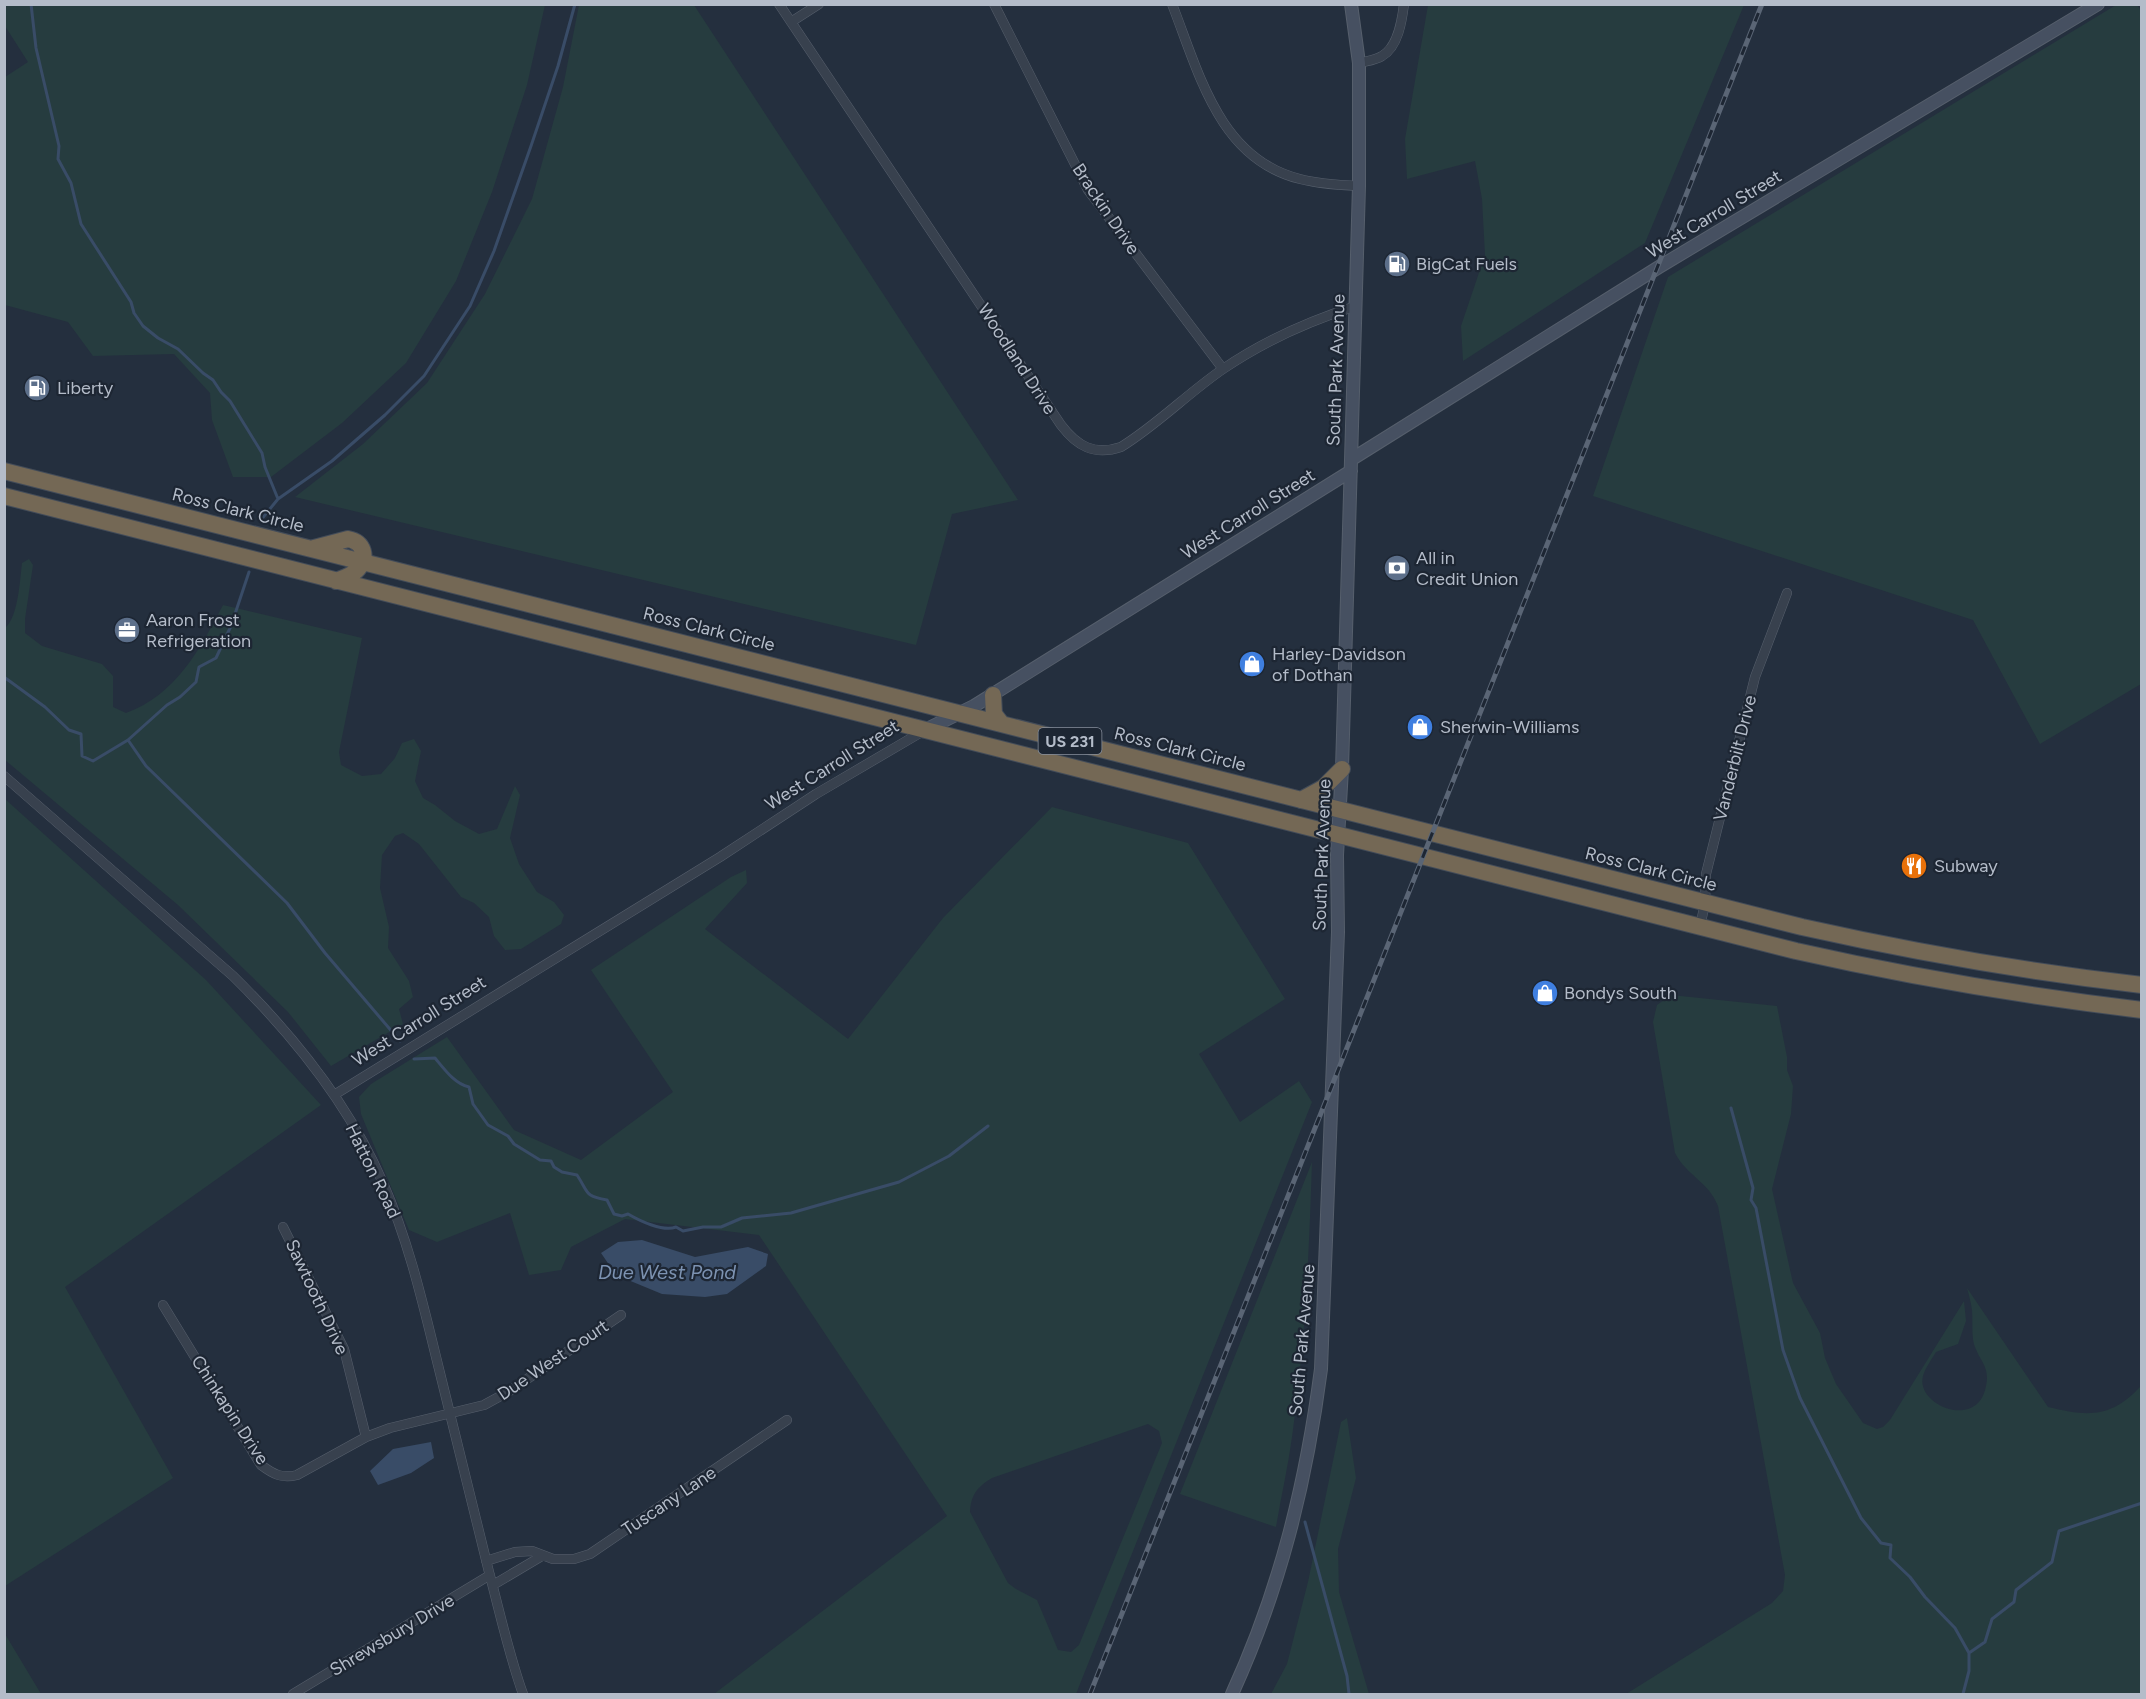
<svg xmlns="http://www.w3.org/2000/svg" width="2146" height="1699" font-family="Figtree,sans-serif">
	<rect width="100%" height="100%" fill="#242f3e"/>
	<path fill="#263c3f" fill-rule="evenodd" d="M 5,4 L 545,5 L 527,85 L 492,192 L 456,281 L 406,363 L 342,423 L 271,477 L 233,477 L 212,420 L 210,393 L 174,354 L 93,356 L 68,322 L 5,305 L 5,77 L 28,62 L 5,26 Z
		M 694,5 L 1018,500 L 952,514 L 916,645 L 295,497 L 363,444 L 427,383 L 485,294 L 532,199 L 563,87 L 579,5 Z
		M 1428,5 L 1744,5 L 1645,243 L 1463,361 L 1461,326 L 1485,255 L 1482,199 L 1475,161 L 1407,179 L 1405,139 Z
		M 2116,5 L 2137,5 L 2142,12 L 2141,684 L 2040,744 L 1973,620 L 1593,496 L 1668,277 Z
		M 29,559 L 33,565 L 25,619 L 25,633 L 42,646 L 102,664 L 113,676 L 113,707 L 126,713 C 176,695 200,649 223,605 L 362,638 L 339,752 L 341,765 L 362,776 L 381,774 L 395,758 L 402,743 L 414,739 L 421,751 L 415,781 L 423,798 L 435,805 L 455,821 L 479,834 L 497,829 L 515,786 L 520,795 L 510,838 L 519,864 L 537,892 L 554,902 L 564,915 L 561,924 L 521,949 L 505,950 L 494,936 L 489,917 L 474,903 L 461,897 L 419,844 L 403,833 L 395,836 L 382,855 L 380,888 L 389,927 L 388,948 L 409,981 L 413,997 L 399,1009 L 403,1024 L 331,1066 L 288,1012 L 178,905 L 5,760 L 5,628 C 18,618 20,580 22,563 Z
		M 5,799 L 206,980 L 321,1105 L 65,1287 L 173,1478 L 5,1586 Z
		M 1052,807 L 1188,843 L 1285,999 L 1199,1054 L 1240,1122 L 1299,1081 L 1312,1102 L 1076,1694 L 710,1694 L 714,1694 L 947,1516 L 759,1235 L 625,1219 L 571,1247 L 561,1270 L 529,1275 L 510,1213 L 437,1242 L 409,1230 L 361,1114 L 359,1097 L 371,1084 L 447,1037 L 514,1130 L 581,1160 L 673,1092 L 591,970 L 731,877 L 746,870 L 747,883 L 705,929 L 848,1039 L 943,918 ZM 1148,1424 L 1159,1431 L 1162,1443 L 1079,1645 L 1071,1652 L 1058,1650 L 1037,1600 L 1016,1589 L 1008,1583 L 970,1512 C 971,1495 977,1487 992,1478 Z
		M 1671,995 L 1777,1006 L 1787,1057 L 1787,1070 L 1793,1086 L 1791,1114 L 1772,1189 L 1793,1283 L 1820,1333 L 1825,1358 L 1836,1384 L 1863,1423 L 1877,1429 L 1883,1427 L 1890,1420 L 1964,1301 L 1966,1321 L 1958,1344 L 1936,1352 C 1932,1359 1925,1368 1923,1376 C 1915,1405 1978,1431 1986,1386 C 1990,1367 1981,1363 1975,1347 C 1971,1337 1973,1322 1972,1310 C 1971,1303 1969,1295 1967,1288 L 2048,1407 C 2089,1417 2111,1418 2141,1386 L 2141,1694 L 1626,1694 L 1772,1603 L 1783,1591 L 1785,1575 L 1718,1206 C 1709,1182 1687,1176 1675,1153 L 1653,1022 L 1657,1005 Z
		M 1312,1162 C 1309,1254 1305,1346 1292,1437 C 1288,1467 1281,1497 1276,1527 L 1180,1494 Z
		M 1347,1418 L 1356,1478 L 1338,1549 L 1339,1592 L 1369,1694 L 1271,1694 L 1287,1664 L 1308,1582 L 1341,1422 Z
		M 4,1634 L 5,1634 L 41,1694 L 5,1694 Z"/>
	<path fill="#394c67" d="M 642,1240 L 695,1257 L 748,1247 L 768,1254 L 766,1266 L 727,1294 L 705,1297 L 662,1294 L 616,1275 L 601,1253 L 618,1242 Z
		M 431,1442 L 434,1458 L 411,1473 L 378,1485 L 370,1471 L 393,1449 Z"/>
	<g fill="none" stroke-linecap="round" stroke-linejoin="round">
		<path stroke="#394c67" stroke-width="3" d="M 31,4 L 36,48 L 59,146 L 58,159 L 71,183 L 81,224 L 131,302 L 134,313 L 143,326 L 158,338 L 178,349 L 203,373 L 213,380 L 221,392 L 230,401 L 262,453 L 265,467 L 278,499
			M 260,521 L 278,499 L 332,461 L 385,415 L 424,376 L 470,306 L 494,251 L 531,146 L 558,66 L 575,4
			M 4,677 L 45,707 L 69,730 L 81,734 L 82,756 L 93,761 L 128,740 L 167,705 L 180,697 L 196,682 L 199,667 L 216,658 L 231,626 L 249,572
			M 128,740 L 146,766 L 287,903 L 325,953 L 400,1041
			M 414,1059 L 435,1058 C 445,1070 455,1084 469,1087 L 473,1104 L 488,1125 L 508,1136 L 514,1144 L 540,1160 L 551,1161 L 554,1167 L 562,1172 L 577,1175 C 589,1193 584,1196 607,1200 L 614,1214 L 622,1216 L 628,1214 C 640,1221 663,1232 676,1227 L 683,1231 L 703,1227 L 721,1227 L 742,1218 L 791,1213 L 899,1182 L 949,1156 L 988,1126
			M 1731,1108 L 1753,1188 L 1751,1200 L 1756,1208 L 1783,1350 L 1800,1398 L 1861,1518 L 1881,1543 L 1891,1545 L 1890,1558 L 1910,1577 L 1925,1597 L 1955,1628 L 1969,1653
			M 1305,1522 L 1347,1676 L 1349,1694
			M 1963,1694 L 1969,1671 L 1969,1653 L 1985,1642 L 1992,1619 L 2014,1602 L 2016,1590 L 2052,1562 L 2059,1531 L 2142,1503"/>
		<defs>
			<path id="street" d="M 779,4 L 1061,425 C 1077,446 1094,456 1121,447 C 1157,425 1188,393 1223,369 C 1264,341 1309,321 1356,306
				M 994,4 L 1088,190 L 1223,369
				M 1172,4 C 1199,73 1219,159 1300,179 C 1319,184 1339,185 1359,186
				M 791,22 L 819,4
				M 1359,63 C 1367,61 1376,60 1382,56 C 1398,47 1402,21 1404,4
				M 4,776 L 233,976 C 294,1036 349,1104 383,1183 C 409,1242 423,1304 438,1365 C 455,1434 472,1503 489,1572 C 500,1613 509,1655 523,1694
				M 1700,927 L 1705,903 L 1706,874 L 1755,677 L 1787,593
				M 334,1095 L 720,857 L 816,794 L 925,730
				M 283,1227 L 344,1349 L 366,1437
				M 163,1305 L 261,1465 C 273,1474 282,1479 297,1475 L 366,1437 L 390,1428 L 484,1405 L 508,1392 L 621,1315
				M 486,1561 L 515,1552 L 532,1551 L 553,1559 L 574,1559 L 590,1554 L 787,1420
				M 493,1585 L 542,1556
				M 293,1694 L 490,1575"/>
			<path id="secondary" d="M 1352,459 L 1659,267 L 2098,4
				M 925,730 L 974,706 L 1351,471
				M 1232,1694 C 1280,1589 1306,1484 1321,1369 L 1338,932 L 1337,855 L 1342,769 L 1359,186 L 1359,63 L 1351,4"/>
			<path id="highway" d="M 4,471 L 1802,927 C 1914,952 2027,972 2142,985
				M 4,496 L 1796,951 C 1911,977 2025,996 2142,1010
				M 314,548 L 348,539 C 364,542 368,557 358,569 C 353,575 344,578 336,581
				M 993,695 L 994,714 L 1001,723
				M 1301,800 L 1323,788 L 1342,769"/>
		</defs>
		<use href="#street" stroke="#565f6c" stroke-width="10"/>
		<use href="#secondary" stroke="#565f6c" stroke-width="14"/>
		<use href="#highway" stroke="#434c59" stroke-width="18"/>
		<use href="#street" stroke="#38414e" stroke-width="9"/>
		<use href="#secondary" stroke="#465061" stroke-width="12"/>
		<use href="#highway" stroke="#746855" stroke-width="16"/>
		<defs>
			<path id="rail" d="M 1090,1694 L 1762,4"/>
		</defs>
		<use href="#rail" stroke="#5a6575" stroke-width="5"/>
		<use href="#rail" stroke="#1d2633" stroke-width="3" stroke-dasharray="9" stroke-linecap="butt"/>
	</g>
	<defs>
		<symbol id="fuel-disc" viewBox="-11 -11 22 22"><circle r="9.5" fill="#5c6f8a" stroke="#1d2633"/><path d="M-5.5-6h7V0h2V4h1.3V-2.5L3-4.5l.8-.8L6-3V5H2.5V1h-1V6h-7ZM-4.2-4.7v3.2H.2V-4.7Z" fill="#fff"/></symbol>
		<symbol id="bank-disc" viewBox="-11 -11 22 22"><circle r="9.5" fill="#5c6f8a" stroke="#1d2633"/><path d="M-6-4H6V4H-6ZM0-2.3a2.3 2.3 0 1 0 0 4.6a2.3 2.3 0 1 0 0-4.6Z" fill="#fff"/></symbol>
		<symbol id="office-disc" viewBox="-11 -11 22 22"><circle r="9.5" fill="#5c6f8a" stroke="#1d2633"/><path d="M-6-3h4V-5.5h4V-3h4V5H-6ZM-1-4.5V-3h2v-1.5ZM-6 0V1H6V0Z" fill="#fff"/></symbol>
		<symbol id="shop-disc" viewBox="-11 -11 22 22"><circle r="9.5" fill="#3f7fe0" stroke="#1d2633"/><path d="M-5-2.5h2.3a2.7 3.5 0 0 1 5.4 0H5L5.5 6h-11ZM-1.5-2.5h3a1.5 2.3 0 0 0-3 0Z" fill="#fff"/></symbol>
		<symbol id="restaurant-disc" viewBox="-11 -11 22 22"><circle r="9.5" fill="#e8710a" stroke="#1d2633"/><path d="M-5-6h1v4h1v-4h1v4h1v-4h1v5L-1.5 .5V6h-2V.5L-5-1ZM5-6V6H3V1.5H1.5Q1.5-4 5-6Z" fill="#fff"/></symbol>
	</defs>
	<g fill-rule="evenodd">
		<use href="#fuel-disc" x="1382" y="249" width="30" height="30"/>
		<use href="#fuel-disc" x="22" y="373" width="30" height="30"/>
		<use href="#bank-disc" x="1382" y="553" width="30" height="30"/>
		<use href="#office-disc" x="112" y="615" width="30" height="30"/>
		<use href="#shop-disc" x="1237" y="649" width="30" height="30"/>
		<use href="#shop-disc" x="1405" y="712" width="30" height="30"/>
		<use href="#restaurant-disc" x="1899" y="851" width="30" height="30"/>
		<use href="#shop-disc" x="1530" y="978" width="30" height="30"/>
	</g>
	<g text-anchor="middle" stroke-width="4.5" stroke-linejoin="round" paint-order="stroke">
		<rect fill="#1d2633" stroke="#878f9c" stroke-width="1.5" x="1038.5" y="728" width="63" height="26" rx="4.5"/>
		<g font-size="16" font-weight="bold" fill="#b4bcc9">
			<text x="1070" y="747">US 231</text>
		</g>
		<g font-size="18" fill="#b4bcc9" stroke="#1d2633">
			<text transform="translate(1106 209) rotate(56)" y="6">Brackin Drive</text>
			<text transform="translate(1714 214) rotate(-31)" y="6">West Carroll Street</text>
			<text transform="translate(1017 359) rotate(57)" y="6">Woodland Drive</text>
			<text transform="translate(1336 370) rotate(-88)" y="6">South Park Avenue</text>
			<text transform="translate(238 510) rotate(14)" y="6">Ross Clark Circle</text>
			<text transform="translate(1248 514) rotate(-32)" y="6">West Carroll Street</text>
			<text transform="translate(709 629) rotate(14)" y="6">Ross Clark Circle</text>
			<text transform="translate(1180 749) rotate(14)" y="6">Ross Clark Circle</text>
			<text transform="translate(1735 758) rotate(-76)" y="6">Vanderbilt Drive</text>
			<text transform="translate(832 765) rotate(-32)" y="6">West Carroll Street</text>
			<text transform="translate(1322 855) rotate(-88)" y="6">South Park Avenue</text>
			<text transform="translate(1651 869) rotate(14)" y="6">Ross Clark Circle</text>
			<text transform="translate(419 1021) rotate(-32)" y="6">West Carroll Street</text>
			<text transform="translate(373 1171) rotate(64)" y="6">Hatton Road</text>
			<text transform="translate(317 1297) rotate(65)" y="6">Sawtooth Drive</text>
			<text transform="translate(1302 1340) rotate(-85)" y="6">South Park Avenue</text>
			<text transform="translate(553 1360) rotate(-34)" y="6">Due West Court</text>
			<text transform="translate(230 1410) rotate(57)" y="6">Chinkapin Drive</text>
			<text transform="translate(669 1501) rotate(-34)" y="6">Tuscany Lane</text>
			<text transform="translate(392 1635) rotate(-31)" y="6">Shrewsbury Drive</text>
		</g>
		<g font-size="18" fill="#b4bcc9" stroke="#1d2633" text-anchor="start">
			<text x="1416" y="270">BigCat Fuels</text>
			<text x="57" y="394">Liberty</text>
			<text x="1416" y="564">All in<tspan x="1416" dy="21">Credit Union</tspan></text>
			<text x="146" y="626">Aaron Frost<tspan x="146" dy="21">Refrigeration</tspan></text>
			<text x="1272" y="660">Harley-Davidson<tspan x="1272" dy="21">of Dothan</tspan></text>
			<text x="1440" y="733">Sherwin-Williams</text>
			<text x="1934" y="872">Subway</text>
			<text x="1564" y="999">Bondys South</text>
		</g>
		<g font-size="20" font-style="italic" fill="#7c92b1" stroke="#1d2633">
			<text x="667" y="1279">Due West Pond</text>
		</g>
	</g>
	<rect width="2146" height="1699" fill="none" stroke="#b4bcc9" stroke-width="12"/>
</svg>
